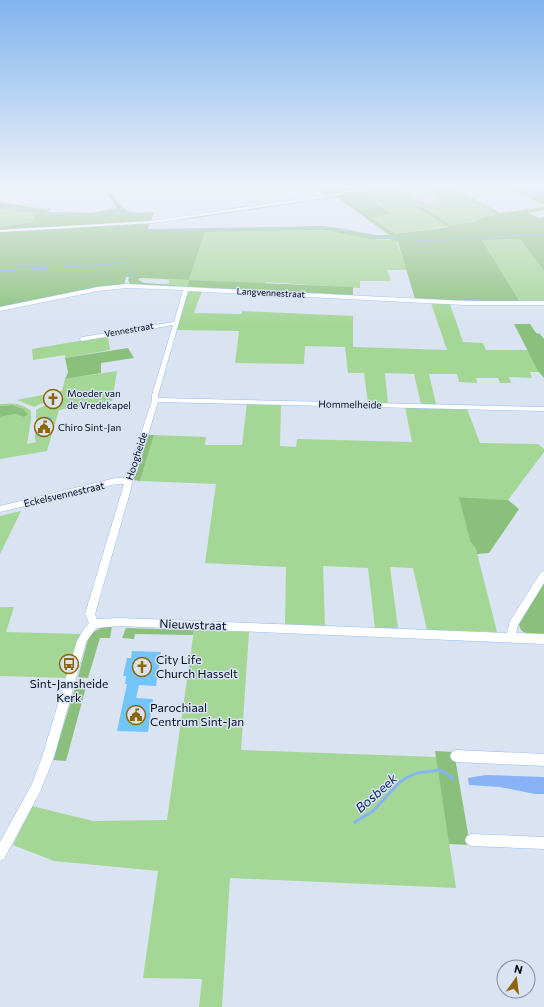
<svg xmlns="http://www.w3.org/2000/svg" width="544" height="1007" font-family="Commissioner,sans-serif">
	<rect width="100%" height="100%" fill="#dae3f2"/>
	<path fill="#a4d695" d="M 313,186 L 375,186 L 331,192 L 333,194 L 326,196 Z
		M 381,186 L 395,186 L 426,204 L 440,200 L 419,186 L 443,186 L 496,214 L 472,222 L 452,225 L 419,206 L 449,226 L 396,234 L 371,218 L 391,212 L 360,190 Z
		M 0,209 L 38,213 L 31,222 L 0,227 Z
		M 324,230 L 369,239 L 396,240 L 407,270 L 387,270 L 391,281 L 360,281 L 360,288 L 265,282 L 265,284 L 189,280 L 187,287 L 174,287 L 175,285 L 166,284 L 169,283 L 169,280 L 139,279 L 189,280 L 205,232 Z
		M 520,239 L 544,271 L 544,301 L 520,302 L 482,240 Z
		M 190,290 L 202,291 L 194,313 L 242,314 L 242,311 L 353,316 L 353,347 L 447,350 L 431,303 L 450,304 L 463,342 L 483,343 L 486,350 L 528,350 L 540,372 L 530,372 L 532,378 L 509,377 L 511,383 L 500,383 L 498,378 L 476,378 L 477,383 L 459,382 L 457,374 L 429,374 L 436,404 L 421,404 L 414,374 L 385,373 L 388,404 L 368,403 L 364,373 L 348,373 L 345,347 L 305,346 L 304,364 L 235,363 L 239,331 L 176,330 L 187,291 Z
		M 108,336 L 110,350 L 65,358 L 65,355 L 33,360 L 32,349 Z
		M 117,371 L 112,401 L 59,410 L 47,451 L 0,459 L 0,417 L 15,414 L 24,417 L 12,405 L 0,406 L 0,404 C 12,403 21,403 31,411 L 31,420 L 27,444 L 36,442 C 33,432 37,421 36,410 L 51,402 L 49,400 L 34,407 L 17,400 L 62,391 L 65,379 Z
		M 247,403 L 281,404 L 280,446 L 296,447 L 297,439 L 412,442 L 405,407 L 467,409 L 480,443 L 538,444 L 544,449 L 544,452 L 508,500 L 460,497 L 470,541 L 476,549 L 497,632 L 427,630 L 413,568 L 390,567 L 398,628 L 375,628 L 368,568 L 323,566 L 325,626 L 285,624 L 286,567 L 205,563 L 216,484 L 140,481 L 154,435 L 206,437 L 205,445 L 242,445 Z
		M 21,511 L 0,554 L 0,516 Z
		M 0,607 L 14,607 L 6,632 L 81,634 L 67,678 L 0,676 Z
		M 194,630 L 249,632 L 241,750 L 436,757 L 456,888 L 230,878 L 222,1007 L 199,1007 L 202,979 L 143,978 L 158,871 L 54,861 L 13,845 L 32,806 L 93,821 L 167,820 Z"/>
	<path fill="#8bc07c" d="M 443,186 L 450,186 L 500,213 L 544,207 L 544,210 L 529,213 L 539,218 L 544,217 L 544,271 L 520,239 L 482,240 L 520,302 L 415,299 L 398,242 L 388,239 L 369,239 L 324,230 L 205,232 L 189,280 L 353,287 L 353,295 L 187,287 L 189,280 L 140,278 L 138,280 L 145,283 L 175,285 L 174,287 L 130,284 L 128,281 L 129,277 L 126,277 L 124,285 L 103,287 L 0,308 L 0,227 L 31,222 L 37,213 L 0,209 L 0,202 L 42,209 L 50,208 L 47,212 L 91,213 L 117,208 L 107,193 L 111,193 C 126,213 128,214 154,212 L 148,229 L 323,226 L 374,235 L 389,235 L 337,197 L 181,220 L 179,217 L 231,210 L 230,208 L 284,201 L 285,202 L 333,194 L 331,193 L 357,188 L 391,213 L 371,218 L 396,234 L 449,227 L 416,207 L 419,206 L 452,225 L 472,222 L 496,214 Z
		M 506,186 L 535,186 L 522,190 L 544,200 L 544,205 Z
		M 514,324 L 530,324 L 536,333 L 540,334 L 544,339 L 544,378 L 538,371 Z
		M 128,348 L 134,358 L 101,363 L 101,373 L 65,379 L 68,372 L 65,358 Z
		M 12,405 L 23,409 L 28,414 L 24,417 L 15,414 L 0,417 L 0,406 Z
		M 146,435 L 154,435 L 140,481 L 132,480 Z
		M 459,497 L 508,500 L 519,509 L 489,553 L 477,554 L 476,549 L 470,541 Z
		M 544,583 L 544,635 C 534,634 520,636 519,624 Z
		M 112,626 L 110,638 L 100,638 L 88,678 L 78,677 L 89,635 L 102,627 Z
		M 126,628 L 194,630 L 193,635 L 135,634 L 134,639 L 122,638 Z
		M 86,687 L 66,761 L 53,760 L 75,688 Z
		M 435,751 L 454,752 L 470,845 L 449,844 Z"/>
	<path fill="#87b3f6" d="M 535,186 L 544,186 L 544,200 L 522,189 Z
		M 486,775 L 544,777 L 544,794 L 535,794 L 500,787 L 469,785 L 468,778 Z"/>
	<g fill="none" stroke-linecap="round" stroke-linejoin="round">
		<path stroke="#87b3f6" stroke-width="1" d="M 0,205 L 4,205 L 4,207 L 45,209 L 46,214 L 62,213 L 82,216 L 116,212 L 151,214 L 148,221
			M 148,223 L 147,230 L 323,227 L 344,229 L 383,238 L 394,237 L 425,241 L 544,234
			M 0,271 L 128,263 L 134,269 L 132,277"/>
		<path stroke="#87b3f6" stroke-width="1.5" d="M 132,278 L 132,276"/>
		<path stroke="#87b3f6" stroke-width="3" d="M 355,822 L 373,811 L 400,782 L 408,777 L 417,773 L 441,770 L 453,779"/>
	</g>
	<path fill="#73c4f9" d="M 42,417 L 52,417 L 47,436 L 36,437 Z
		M 132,651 L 161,652 L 156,686 L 139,685 L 136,698 L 153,699 L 148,732 L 117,731 L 127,684 L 125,684 L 126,676 L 123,676 L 127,658 L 131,658 Z"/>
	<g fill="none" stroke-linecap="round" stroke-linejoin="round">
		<defs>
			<path id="minor" d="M 0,186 L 3,186 L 0,187 Z
				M 307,186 L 312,186 L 325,196 L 371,186 L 380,186 L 324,198 L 152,223 L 0,232 L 0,230 L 152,221 L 320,196 Z
				M 126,284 L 465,301 L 544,301 L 544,305 L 465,305 L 188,291 L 158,395 L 158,398 L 544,407 L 544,411 L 158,402 L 137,471 L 132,481 L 131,489 L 95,614 L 97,619 L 120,618 L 507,633 L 510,621 L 541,572 L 544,571 L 544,583 L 518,625 L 516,633 L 544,634 L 544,644 L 120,626 L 96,628 L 86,642 L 54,757 L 40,792 L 4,859 L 0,861 L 0,842 L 32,784 L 42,757 L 77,641 L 84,629 L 89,623 L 85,614 L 124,484 L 116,484 L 0,512 L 0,506 L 116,478 L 126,478 L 129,471 L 152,400 L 152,395 L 173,325 L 82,341 L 79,339 L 82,337 L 174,322 L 183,290 L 126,288 L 98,291 L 0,311 L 0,307 L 98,287 Z
				M 456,750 L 544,754 L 544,766 L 456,762 L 452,760 L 450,756 L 452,752 Z
				M 471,834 L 544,837 L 544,849 L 471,846 L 467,844 L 465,840 L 467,836 Z"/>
		</defs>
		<use href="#minor" stroke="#98bcf3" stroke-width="1"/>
		<use href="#minor" fill="#fff" fill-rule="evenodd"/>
	</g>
	<linearGradient id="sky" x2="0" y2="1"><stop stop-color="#81b4ee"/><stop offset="0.57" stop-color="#eef2f9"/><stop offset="1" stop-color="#eef2f9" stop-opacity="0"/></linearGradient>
	<rect width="544" height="327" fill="url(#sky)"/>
	<defs>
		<symbol id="church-ring" viewBox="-11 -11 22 22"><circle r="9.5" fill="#dae3f2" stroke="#8e6409" stroke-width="1.5"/><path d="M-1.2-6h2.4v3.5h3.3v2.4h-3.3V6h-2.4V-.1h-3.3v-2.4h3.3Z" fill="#8e6409"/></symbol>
		<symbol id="civic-ring" viewBox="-11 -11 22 22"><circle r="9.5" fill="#dae3f2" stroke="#8e6409" stroke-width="1.5"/><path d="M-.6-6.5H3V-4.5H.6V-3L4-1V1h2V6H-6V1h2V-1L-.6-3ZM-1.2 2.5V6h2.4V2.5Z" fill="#8e6409"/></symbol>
		<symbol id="bus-ring" viewBox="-11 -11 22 22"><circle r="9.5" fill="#dae3f2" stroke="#8e6409" stroke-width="1.5"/><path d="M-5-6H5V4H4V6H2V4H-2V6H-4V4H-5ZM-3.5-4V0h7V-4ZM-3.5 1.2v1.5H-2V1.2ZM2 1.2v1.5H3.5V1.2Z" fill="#8e6409"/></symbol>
	</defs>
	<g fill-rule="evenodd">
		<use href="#church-ring" x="42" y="388" width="22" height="22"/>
		<use href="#civic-ring" x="33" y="416" width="22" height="22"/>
		<use href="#bus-ring" x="58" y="653" width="22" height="22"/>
		<use href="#church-ring" x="131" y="656" width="22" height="22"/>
		<use href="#civic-ring" x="125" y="704" width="22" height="22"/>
	</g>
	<g text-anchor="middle" stroke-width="3" stroke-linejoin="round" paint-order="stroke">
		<g font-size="9" fill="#010b23" stroke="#dae3f2">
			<text transform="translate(271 293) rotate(3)" y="3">Langvennestraat</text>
			<text transform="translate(129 330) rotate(-10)" y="3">Vennestraat</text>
		</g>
		<g font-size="10" fill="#010b23" stroke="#dae3f2" text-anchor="start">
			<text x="67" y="397">Moeder van<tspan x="67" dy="12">de Vredekapel</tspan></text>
			<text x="58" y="431">Chiro Sint-Jan</text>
		</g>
		<g font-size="10" fill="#010b23" stroke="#dae3f2">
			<text transform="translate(350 404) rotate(1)" y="4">Hommelheide</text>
			<text transform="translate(136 456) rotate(-72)" y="4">Hoogheide</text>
			<text transform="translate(64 494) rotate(-13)" y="4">Eckelsvennestraat</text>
		</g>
		<g font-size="12" fill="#010b23" stroke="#dae3f2">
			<text transform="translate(193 625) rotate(2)" y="4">Nieuwstraat</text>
		</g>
		<g font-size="12" fill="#010b23" stroke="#dae3f2" text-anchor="start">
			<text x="156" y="664">City Life<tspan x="156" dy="14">Church Hasselt</tspan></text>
			<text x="69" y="688" text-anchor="middle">Sint-Jansheide<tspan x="69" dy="14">Kerk</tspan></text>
			<text x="150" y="712">Parochiaal<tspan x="150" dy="14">Centrum Sint-Jan</tspan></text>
		</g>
		<g font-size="13" font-style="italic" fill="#00255f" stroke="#dae3f2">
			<text transform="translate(376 793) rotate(-42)" y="5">Bosbeek</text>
		</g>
	</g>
	<g transform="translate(516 979) rotate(14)"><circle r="19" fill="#dae3f2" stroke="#838d9f"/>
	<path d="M0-3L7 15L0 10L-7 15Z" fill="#8e6409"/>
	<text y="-6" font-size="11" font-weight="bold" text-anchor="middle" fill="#010b23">N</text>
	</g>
</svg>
